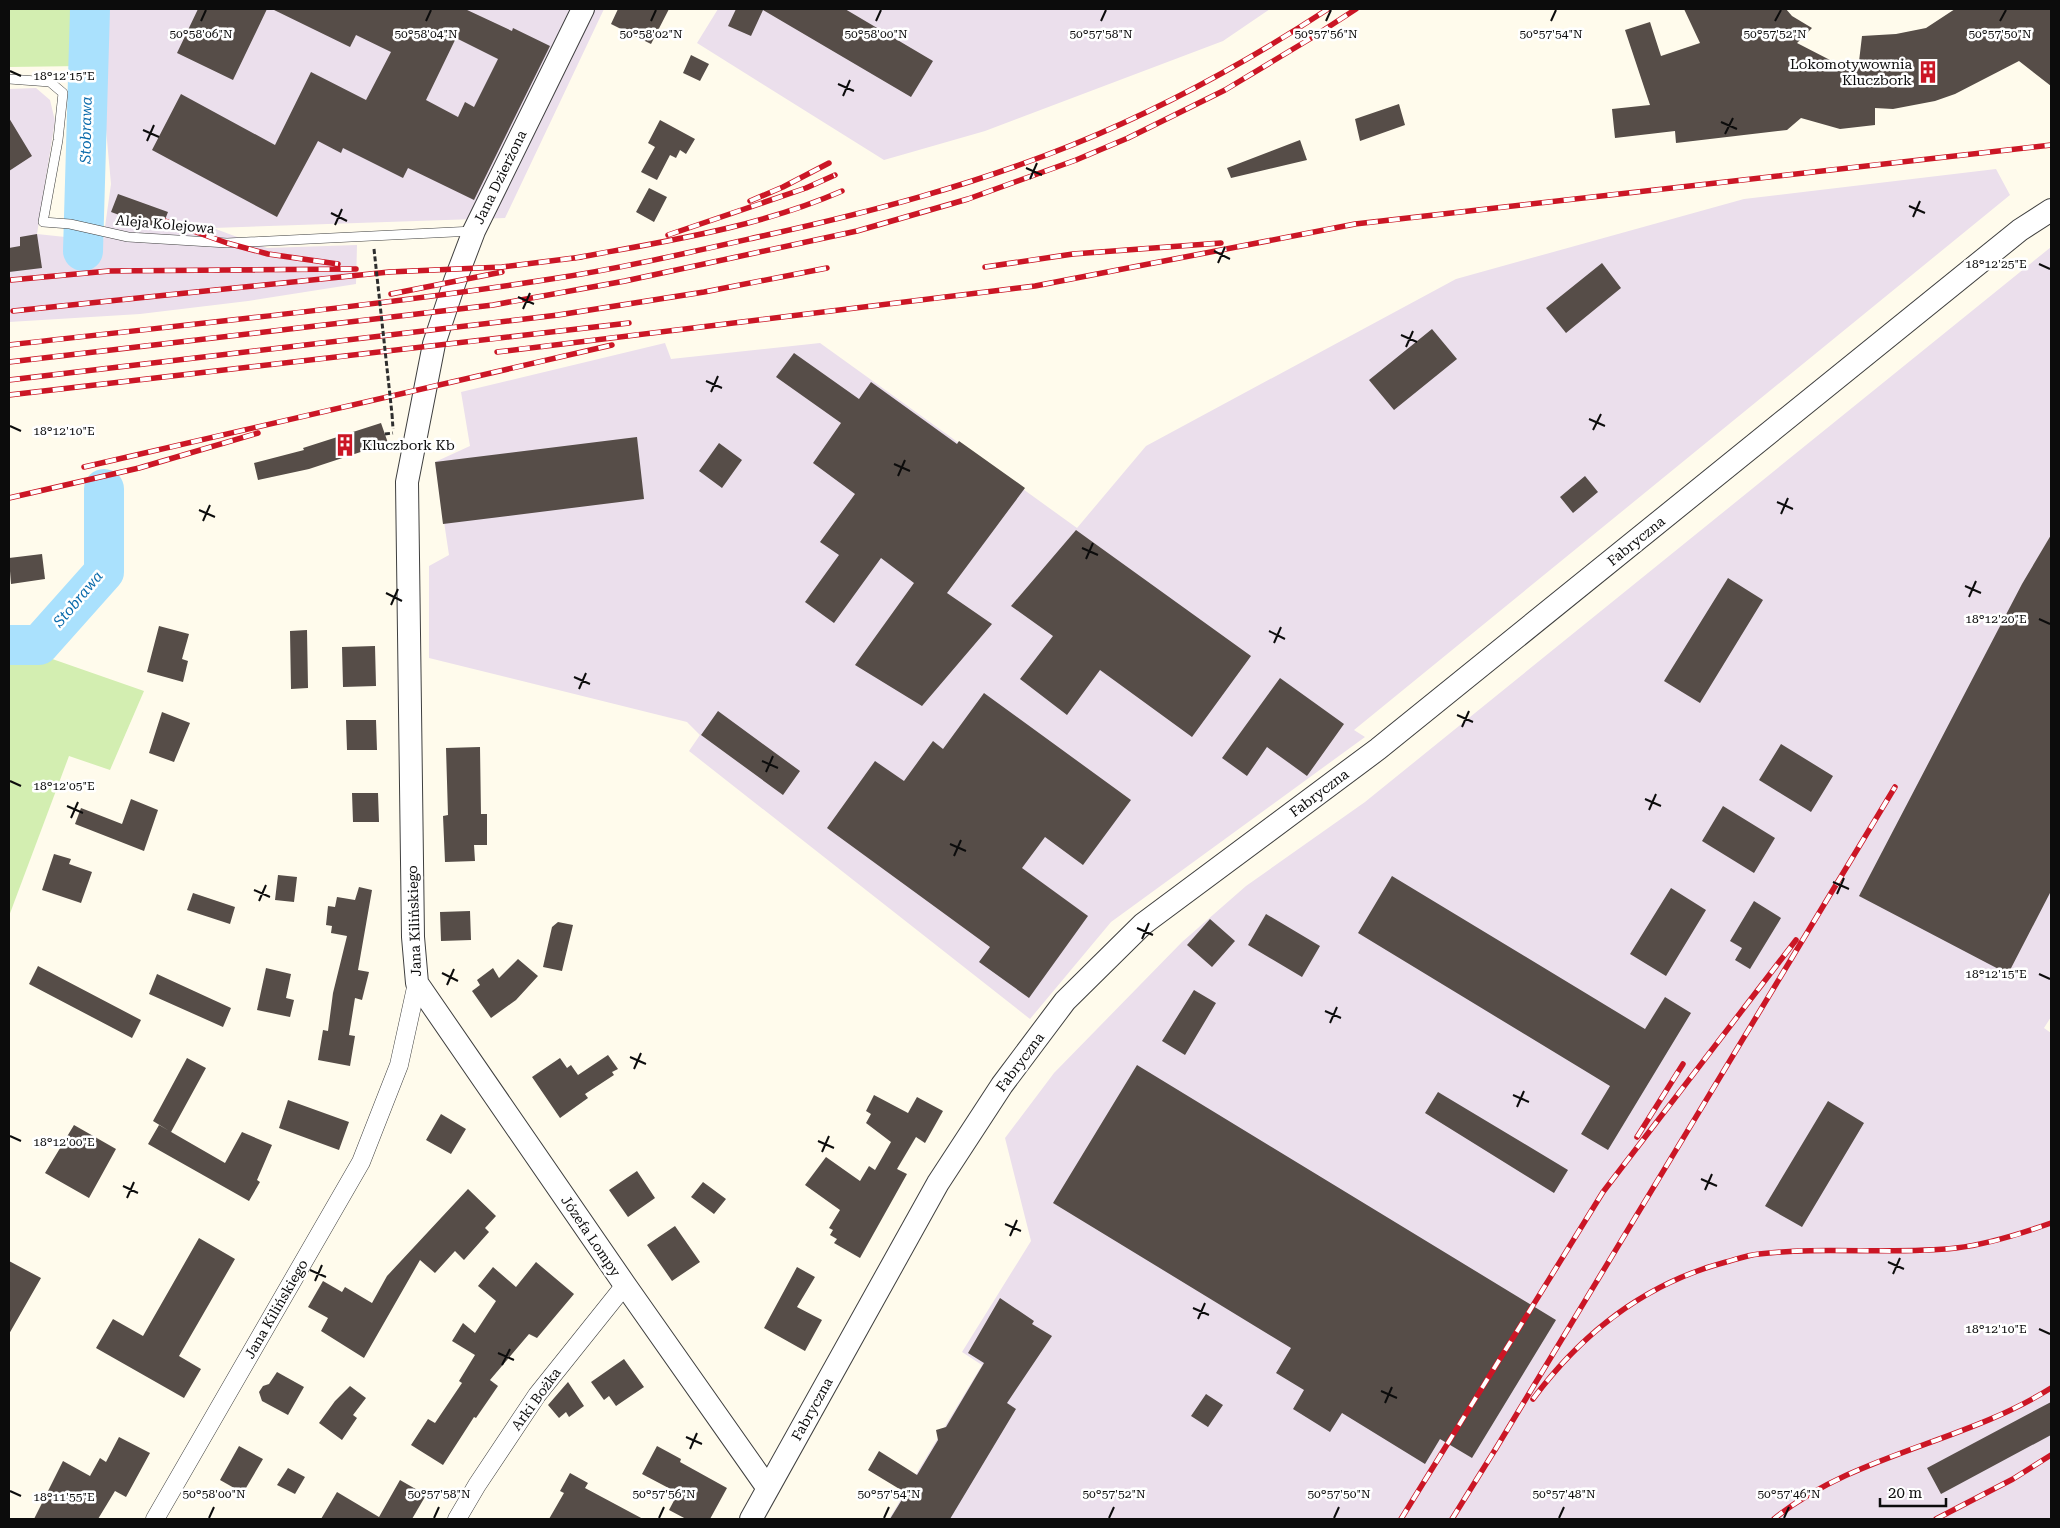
<svg xmlns="http://www.w3.org/2000/svg" width="2060" height="1528" font-family="'Roboto Serif',serif">
	<rect width="100%" height="100%" fill="#fffbec"/>
	<path fill="#ebdfec" d="M 95,9 L 604,9 L 505,218 L 213,228 L 267,248 L 357,245 L 356,284 L 248,301 L 140,314 L 9,322 L 9,89 L 36,88 L 50,100 L 55,121 L 37,234 L 103,241 L 111,184 Z
		M 718,9 L 1270,9 L 1223,41 L 985,131 L 884,160 L 697,43 Z
		M 1996,169 L 2010,195 L 1354,730 L 1365,737 L 1111,922 L 1030,1019 L 689,751 L 700,735 L 687,722 L 429,658 L 429,566 L 449,555 L 435,462 L 470,446 L 461,392 L 665,343 L 671,359 L 820,343 L 1077,528 L 1146,446 L 1456,279 L 1744,199 Z
		M 2051,247 L 2051,1017 L 2044,1028 L 2051,1033 L 2051,1519 L 889,1519 L 982,1365 L 962,1352 L 1031,1241 L 1005,1138 L 1054,1073 L 1182,942 L 1246,886 L 1365,802 Z"/>
	<path fill="#d3eeb1" d="M 9,9 L 83,9 L 82,66 L 9,67 Z
		M 38,654 L 144,691 L 110,770 L 69,756 L 9,916 L 9,655 Z"/>
	<g fill="none" stroke-linecap="round" stroke-linejoin="round">
		<path stroke="#aae1fd" stroke-width="40" d="M 83,251 L 90,9
			M 9,645 L 39,645 L 104,572 L 104,489"/>
	</g>
	<path fill="#564d48" fill-rule="evenodd" d="M 198,9 L 267,9 L 233,80 L 177,53 Z
		M 272,9 L 465,9 L 512,31 L 513,28 L 550,46 L 474,200 L 408,168 L 403,178 L 343,148 L 341,153 L 318,141 L 277,217 L 152,150 L 181,94 L 275,145 L 311,72 L 366,100 L 391,52 L 356,35 L 350,47 ZM 456,38 L 498,59 L 474,107 L 465,102 L 458,117 L 426,100 Z
		M 618,9 L 669,9 L 651,44 L 611,24 Z
		M 736,9 L 845,9 L 933,61 L 911,97 L 763,10 L 751,36 L 728,26 Z
		M 1684,9 L 1786,9 L 1792,16 L 1812,28 L 1797,43 L 1830,60 L 1858,70 L 1862,36 L 1896,34 L 1926,28 L 1955,9 L 2051,9 L 2051,86 L 2019,61 L 1955,94 L 1935,101 L 1893,109 L 1875,108 L 1875,125 L 1840,129 L 1801,118 L 1787,130 L 1676,143 L 1675,131 L 1615,138 L 1612,109 L 1650,105 L 1625,30 L 1650,22 L 1661,56 L 1700,43 Z
		M 691,55 L 709,64 L 700,81 L 683,73 Z
		M 1399,104 L 1405,125 L 1360,141 L 1355,119 Z
		M 9,118 L 32,156 L 9,171 Z
		M 660,120 L 695,139 L 686,154 L 680,150 L 676,158 L 670,155 L 657,180 L 641,172 L 655,147 L 648,143 Z
		M 1300,140 L 1307,160 L 1231,178 L 1227,168 Z
		M 649,188 L 667,197 L 654,222 L 636,212 Z
		M 118,194 L 168,212 L 161,230 L 111,212 Z
		M 37,234 L 42,268 L 9,272 L 9,248 L 20,246 L 20,237 Z
		M 1602,263 L 1621,288 L 1566,333 L 1546,308 Z
		M 1432,329 L 1457,359 L 1394,410 L 1369,380 Z
		M 794,353 L 859,399 L 871,382 L 957,444 L 959,441 L 1025,488 L 947,593 L 992,624 L 922,706 L 855,665 L 914,583 L 881,558 L 834,623 L 805,602 L 839,555 L 820,542 L 855,494 L 813,463 L 841,423 L 776,377 Z
		M 381,423 L 388,443 L 309,469 L 258,480 L 254,463 L 304,450 L 303,448 Z
		M 637,437 L 644,499 L 443,524 L 435,462 Z
		M 719,443 L 742,460 L 722,488 L 699,471 Z
		M 1585,476 L 1598,492 L 1573,513 L 1560,497 Z
		M 1076,530 L 1251,656 L 1192,737 L 1100,670 L 1067,715 L 1020,679 L 1053,636 L 1011,606 Z
		M 2051,535 L 2051,891 L 2008,974 L 1859,896 L 2022,584 Z
		M 42,554 L 45,579 L 11,584 L 9,558 Z
		M 1728,578 L 1763,600 L 1700,703 L 1664,681 Z
		M 159,626 L 189,634 L 182,659 L 188,661 L 183,682 L 147,672 Z
		M 307,630 L 308,688 L 291,689 L 290,631 Z
		M 375,646 L 376,686 L 343,687 L 342,647 Z
		M 1280,678 L 1344,724 L 1307,776 L 1267,747 L 1247,776 L 1222,758 Z
		M 984,693 L 1131,800 L 1083,865 L 1045,837 L 1022,868 L 1088,916 L 1029,998 L 979,962 L 990,947 L 827,828 L 875,761 L 904,781 L 933,741 L 943,749 Z
		M 718,711 L 800,771 L 783,795 L 701,735 Z
		M 162,712 L 190,723 L 174,762 L 149,753 Z
		M 346,720 L 376,720 L 377,750 L 347,750 Z
		M 1781,744 L 1833,776 L 1811,812 L 1759,780 Z
		M 480,747 L 481,814 L 487,814 L 487,845 L 474,845 L 475,861 L 445,862 L 443,816 L 448,815 L 446,748 Z
		M 352,793 L 378,793 L 379,822 L 353,822 Z
		M 131,799 L 158,810 L 144,851 L 75,824 L 81,808 L 122,824 Z
		M 1723,806 L 1775,838 L 1754,873 L 1702,841 Z
		M 54,854 L 71,859 L 69,864 L 92,872 L 81,903 L 42,890 Z
		M 278,875 L 297,877 L 294,902 L 275,900 Z
		M 1392,876 L 1645,1029 L 1665,997 L 1691,1013 L 1608,1150 L 1581,1134 L 1610,1086 L 1358,933 Z
		M 359,887 L 372,890 L 358,970 L 369,972 L 362,1000 L 355,998 L 349,1035 L 355,1036 L 350,1066 L 318,1060 L 323,1030 L 328,1031 L 333,993 L 347,936 L 331,933 L 332,926 L 326,925 L 328,906 L 335,907 L 337,897 L 355,900 Z
		M 1671,888 L 1706,910 L 1666,976 L 1630,954 Z
		M 193,893 L 235,907 L 230,924 L 187,910 Z
		M 1754,901 L 1781,918 L 1750,969 L 1735,960 L 1742,948 L 1730,941 Z
		M 470,911 L 471,940 L 441,941 L 440,912 Z
		M 1266,914 L 1320,946 L 1302,977 L 1248,945 Z
		M 1210,919 L 1235,941 L 1212,967 L 1187,945 Z
		M 558,922 L 573,925 L 562,971 L 543,967 L 552,927 Z
		M 518,959 L 538,976 L 516,1000 L 491,1018 L 472,991 L 480,985 L 477,980 L 493,968 L 499,978 Z
		M 38,966 L 141,1020 L 132,1038 L 29,984 Z
		M 266,968 L 291,974 L 286,998 L 294,1000 L 290,1017 L 257,1010 Z
		M 157,974 L 231,1008 L 223,1027 L 149,994 Z
		M 1194,990 L 1216,1003 L 1185,1055 L 1162,1041 Z
		M 608,1055 L 618,1069 L 612,1072 L 614,1075 L 585,1094 L 588,1098 L 560,1118 L 532,1077 L 560,1058 L 567,1068 L 571,1065 L 578,1075 Z
		M 187,1058 L 206,1068 L 171,1132 L 153,1121 Z
		M 1137,1065 L 1556,1320 L 1472,1458 L 1440,1439 L 1425,1464 L 1342,1413 L 1330,1432 L 1293,1409 L 1304,1390 L 1276,1373 L 1291,1348 L 1053,1203 Z
		M 1438,1092 L 1568,1170 L 1554,1193 L 1425,1113 Z
		M 874,1095 L 908,1113 L 917,1097 L 943,1111 L 925,1143 L 916,1137 L 897,1169 L 907,1174 L 860,1258 L 834,1243 L 837,1239 L 830,1235 L 833,1230 L 829,1228 L 840,1210 L 805,1185 L 826,1157 L 860,1181 L 869,1166 L 875,1170 L 891,1142 L 866,1123 L 871,1114 L 866,1111 Z
		M 288,1100 L 349,1122 L 339,1150 L 279,1128 Z
		M 1828,1101 L 1864,1123 L 1802,1227 L 1765,1206 Z
		M 441,1114 L 466,1129 L 451,1154 L 426,1140 Z
		M 74,1125 L 116,1149 L 89,1198 L 45,1173 Z
		M 159,1125 L 225,1163 L 242,1132 L 272,1145 L 257,1180 L 260,1182 L 249,1201 L 148,1144 Z
		M 637,1171 L 655,1198 L 628,1217 L 609,1190 Z
		M 703,1182 L 726,1199 L 714,1214 L 691,1197 Z
		M 468,1189 L 496,1216 L 485,1228 L 489,1232 L 464,1260 L 455,1251 L 435,1273 L 420,1260 L 364,1358 L 321,1331 L 328,1318 L 308,1307 L 323,1281 L 342,1292 L 345,1287 L 372,1303 L 387,1276 Z
		M 675,1226 L 700,1262 L 672,1281 L 647,1245 Z
		M 199,1238 L 235,1259 L 179,1356 L 201,1369 L 184,1398 L 96,1348 L 113,1319 L 143,1336 Z
		M 9,1261 L 41,1278 L 9,1334 Z
		M 536,1262 L 574,1294 L 537,1338 L 529,1334 L 490,1380 L 498,1386 L 476,1418 L 474,1417 L 443,1465 L 411,1445 L 428,1419 L 435,1423 L 462,1383 L 459,1381 L 475,1355 L 452,1341 L 463,1323 L 475,1333 L 496,1301 L 478,1286 L 493,1267 L 516,1287 Z
		M 797,1267 L 815,1277 L 797,1307 L 822,1320 L 805,1351 L 764,1328 Z
		M 1000,1298 L 1034,1321 L 1032,1324 L 1052,1336 L 1007,1403 L 1016,1409 L 950,1519 L 890,1519 L 906,1493 L 868,1470 L 879,1451 L 917,1475 L 938,1440 L 936,1430 L 946,1427 L 984,1363 L 968,1353 Z
		M 624,1359 L 644,1387 L 616,1406 L 609,1396 L 604,1400 L 591,1382 Z
		M 277,1372 L 304,1387 L 288,1415 L 262,1401 L 259,1392 L 263,1386 L 269,1384 Z
		M 568,1382 L 584,1406 L 569,1417 L 566,1412 L 559,1418 L 548,1405 Z
		M 350,1386 L 366,1398 L 353,1415 L 357,1418 L 342,1440 L 319,1423 L 335,1401 Z
		M 1206,1394 L 1223,1405 L 1208,1427 L 1191,1416 Z
		M 2051,1402 L 2051,1435 L 1941,1494 L 1927,1468 Z
		M 119,1437 L 150,1453 L 126,1497 L 115,1491 L 98,1519 L 34,1519 L 63,1461 L 90,1476 L 100,1458 L 106,1462 Z
		M 239,1446 L 263,1459 L 243,1493 L 220,1480 Z
		M 657,1446 L 681,1459 L 680,1462 L 727,1488 L 710,1519 L 686,1519 L 669,1510 L 678,1493 L 642,1474 Z
		M 288,1468 L 305,1477 L 295,1494 L 277,1485 Z
		M 570,1473 L 588,1483 L 585,1488 L 643,1519 L 549,1519 L 564,1493 L 560,1491 Z
		M 400,1480 L 426,1495 L 412,1519 L 321,1519 L 337,1492 L 379,1517 Z"/>
	<g fill="none" stroke-linecap="round" stroke-linejoin="round">
		<defs>
			<path id="service" d="M 9,79 L 50,82 L 63,93 L 58,140 L 43,222 L 70,224 L 128,237 L 227,243 L 474,231"/>
			<path id="minor" d="M 155,1519 L 361,1162 L 399,1065 L 417,983
				M 457,1519 L 477,1485 L 537,1395 L 625,1285"/>
			<path id="tertiary" d="M 583,9 L 474,231 L 455,281 L 434,344 L 407,482 L 413,937 L 417,983 L 625,1285 L 767,1487
				M 751,1519 L 938,1183 L 1002,1085 L 1065,1001 L 1143,924 L 1378,749 L 2020,230 L 2051,210"/>
		</defs>
		<use href="#service" stroke="#3f3f3f" stroke-width="10"/>
		<use href="#minor" stroke="#3f3f3f" stroke-width="19"/>
		<use href="#tertiary" stroke="#3f3f3f" stroke-width="24"/>
		<path stroke="#2e2e2e" stroke-width="3" stroke-dasharray="5 2.5" stroke-linecap="butt" d="M 392,414 L 393,429
			M 385,434 L 393,433"/>
		<use href="#service" stroke="#fff" stroke-width="9"/>
		<use href="#minor" stroke="#fff" stroke-width="18"/>
		<use href="#tertiary" stroke="#fff" stroke-width="22"/>
		<defs>
			<path id="rail" d="M 750,201 L 783,187 L 829,163
				M 165,221 L 227,243 L 268,254 L 338,264
				M 668,235 L 806,188 L 835,175
				M 575,258 C 666,241 757,228 842,191
				M 985,267 L 1073,254 L 1221,243
				M 11,280 L 109,271 L 356,269
				M 391,294 L 502,272
				M 13,311 L 389,272 L 502,267 L 582,257
				M 9,345 C 189,324 371,307 551,279 C 623,268 696,251 767,235 C 871,212 973,185 1072,145 C 1161,109 1247,62 1328,9
				M 497,352 L 1035,286 L 1355,224 L 2051,145
				M 9,362 L 493,305 L 625,281 L 857,231 L 968,199 L 1076,160 L 1128,138 L 1225,90 L 1313,37 L 1356,9
				M 9,380 L 558,315 L 704,292 L 827,268
				M 9,395 L 629,323
				M 84,467 L 612,345
				M 9,498 L 139,468 L 258,433
				M 1637,1137 L 1683,1064
				M 1533,1399 C 1582,1333 1646,1283 1726,1262 C 1737,1259 1748,1255 1759,1254 C 1825,1246 1891,1255 1956,1248 C 1989,1244 2020,1234 2051,1223
				M 1495,1450 L 1895,787
				M 1401,1519 L 1603,1192 L 1796,940
				M 1452,1519 L 1498,1445
				M 1774,1519 C 1854,1454 1964,1443 2051,1388
				M 1936,1519 L 2013,1479 L 2051,1455"/>
		</defs>
		<use href="#rail" stroke="#cb1625" stroke-width="5.5"/>
		<use href="#rail" stroke="#fff" stroke-width="4" stroke-dasharray="11" stroke-linecap="butt"/>
		<path stroke="#2e2e2e" stroke-width="3" stroke-dasharray="5 2.5" stroke-linecap="butt" d="M 374,249 L 392,414"/>
	</g>
	<path fill="none" stroke="#0c0c0c" stroke-width="2" d="M 201,21 L 206,10M 426,21 L 431,10M 651,21 L 656,10M 876,21 L 881,10M 1101,21 L 1106,10M 1326,21 L 1331,10M 1551,21 L 1556,10M 1775,21 L 1781,10M 2000,21 L 2006,10M 10,71 L 21,76M 838,84 L 854,91M 843,96 L 850,80M 1721,122 L 1737,129M 143,130 L 159,137M 1725,134 L 1733,118M 147,141 L 154,125M 1026,168 L 1042,175M 1030,179 L 1037,163M 1909,206 L 1925,213M 331,213 L 347,221M 1913,217 L 1920,201M 335,225 L 342,209M 1214,251 L 1230,259M 1218,263 L 1225,247M 2039,264 L 2050,269M 518,297 L 534,304M 523,309 L 530,293M 1401,335 L 1417,342M 1406,347 L 1413,331M 706,381 L 722,388M 711,392 L 718,376M 1589,419 L 1605,426M 10,426 L 21,431M 1593,430 L 1601,414M 894,464 L 910,471M 898,476 L 905,460M 1777,502 L 1793,509M 199,510 L 215,517M 1781,514 L 1788,498M 203,521 L 210,505M 1082,548 L 1098,555M 1086,559 L 1093,543M 1965,586 L 1981,593M 386,593 L 402,601M 1969,597 L 1976,581M 391,605 L 398,589M 2039,619 L 2050,624M 1269,631 L 1285,639M 1274,643 L 1281,627M 574,677 L 590,684M 579,689 L 586,673M 1457,715 L 1473,722M 1462,727 L 1469,711M 762,761 L 778,768M 766,772 L 773,756M 10,781 L 21,786M 1645,799 L 1661,806M 67,806 L 83,813M 1649,810 L 1656,794M 71,818 L 78,802M 950,844 L 966,851M 954,856 L 961,840M 1833,882 L 1849,889M 254,890 L 270,897M 1837,894 L 1844,878M 259,901 L 266,885M 1137,928 L 1153,935M 1142,939 L 1149,923M 442,973 L 458,981M 2039,974 L 2050,979M 447,985 L 454,969M 1325,1011 L 1341,1018M 1330,1023 L 1337,1007M 630,1057 L 646,1064M 634,1069 L 641,1053M 1513,1095 L 1529,1102M 1517,1107 L 1524,1091M 10,1136 L 21,1141M 818,1141 L 834,1148M 822,1152 L 829,1136M 1701,1179 L 1717,1186M 123,1186 L 138,1193M 1705,1190 L 1712,1174M 127,1198 L 134,1182M 1005,1224 L 1021,1231M 1010,1236 L 1017,1220M 1888,1262 L 1904,1269M 310,1270 L 326,1277M 1893,1274 L 1900,1258M 315,1281 L 322,1265M 1193,1308 L 1209,1315M 1198,1319 L 1205,1303M 2039,1329 L 2050,1334M 498,1353 L 514,1360M 502,1365 L 510,1349M 1381,1391 L 1397,1398M 1385,1403 L 1392,1387M 686,1437 L 702,1444M 690,1449 L 697,1433M 10,1491 L 21,1496M 209,1518 L 214,1507M 434,1518 L 439,1507M 659,1518 L 664,1507M 884,1518 L 889,1507M 1109,1518 L 1114,1507M 1334,1518 L 1339,1507M 1559,1518 L 1564,1507M 1784,1518 L 1789,1507"/>
	<defs>
		<symbol id="building-bare" viewBox="-9 -9 18 18"><path d="M-4-6H4V6H1V3H-1V6H-4ZM-2.5-4.3h1.7v1.8h-1.7ZM.8-4.3h1.7v1.8H.8ZM-2.5-1h1.7V.8h-1.7ZM.8-1h1.7V.8H.8Z" fill="#cb1625" stroke="#fff" stroke-width="2.5" paint-order="stroke"/></symbol>
	</defs>
	<g fill-rule="evenodd">
		<use href="#building-bare" x="1912" y="56" width="32" height="32"/>
		<use href="#building-bare" x="329" y="429" width="32" height="32"/>
	</g>
	<g text-anchor="middle" stroke-width="5" stroke-linejoin="round" paint-order="stroke">
		<g font-size="14" fill="#0c0c0c" stroke="#fff" text-anchor="end">
			<text x="1912" y="69">Lokomotywownia<tspan x="1912" dy="16">Kluczbork</tspan></text>
			<text x="362" y="450" text-anchor="start">Kluczbork Kb</text>
		</g>
		<g font-size="14" fill="#0c0c0c" stroke="#fff">
			<text transform="translate(500 177) rotate(-64)" y="5">Jana Dzierżona</text>
			<text transform="translate(165 224) rotate(5)" y="5">Aleja Kolejowa</text>
			<text transform="translate(1636 541) rotate(-39)" y="5">Fabryczna</text>
			<text transform="translate(1319 793) rotate(-37)" y="5">Fabryczna</text>
			<text transform="translate(414 921) rotate(-92)" y="5">Jana Kilińskiego</text>
			<text transform="translate(1020 1062) rotate(-53)" y="5">Fabryczna</text>
			<text transform="translate(591 1236) rotate(56)" y="5">Józefa Lompy</text>
			<text transform="translate(276 1309) rotate(-60)" y="5">Jana Kilińskiego</text>
			<text transform="translate(536 1399) rotate(-54)" y="5">Arki Bożka</text>
			<text transform="translate(812 1409) rotate(-61)" y="5">Fabryczna</text>
		</g>
		<g font-size="15" font-style="italic" fill="#096aab" stroke="#fff">
			<text transform="translate(86 130) rotate(-89)" y="5">Stobrawa</text>
			<text transform="translate(78 599) rotate(-50)" y="5">Stobrawa</text>
		</g>
	</g>
	<g font-size="12" text-anchor="middle" fill="#0c0c0c" stroke="#fff" stroke-width="5" stroke-linejoin="round" paint-order="stroke">
		<text x="201" y="38">50°58'06"N</text>
		<text x="426" y="38">50°58'04"N</text>
		<text x="651" y="38">50°58'02"N</text>
		<text x="876" y="38">50°58'00"N</text>
		<text x="1101" y="38">50°57'58"N</text>
		<text x="1326" y="38">50°57'56"N</text>
		<text x="1551" y="38">50°57'54"N</text>
		<text x="1775" y="38">50°57'52"N</text>
		<text x="2000" y="38">50°57'50"N</text>
		<text x="64" y="80">18°12'15"E</text>
		<text x="1996" y="268">18°12'25"E</text>
		<text x="64" y="435">18°12'10"E</text>
		<text x="1996" y="623">18°12'20"E</text>
		<text x="64" y="790">18°12'05"E</text>
		<text x="1996" y="978">18°12'15"E</text>
		<text x="64" y="1146">18°12'00"E</text>
		<text x="1996" y="1333">18°12'10"E</text>
		<text x="214" y="1498">50°58'00"N</text>
		<text x="439" y="1498">50°57'58"N</text>
		<text x="664" y="1498">50°57'56"N</text>
		<text x="889" y="1498">50°57'54"N</text>
		<text x="1114" y="1498">50°57'52"N</text>
		<text x="1339" y="1498">50°57'50"N</text>
		<text x="1564" y="1498">50°57'48"N</text>
		<text x="1789" y="1498">50°57'46"N</text>
		<text x="64" y="1501">18°11'55"E</text>
	</g>
	<rect width="2060" height="1528" fill="none" stroke="#0c0c0c" stroke-width="20"/>
	<path d="M1880 1498v8h66v-8" fill="none" stroke="#0c0c0c" stroke-width="2.5"/>
	<text x="1888" y="1498" font-size="15" fill="#0c0c0c" stroke="#ffffff" stroke-width="4" paint-order="stroke">20 m</text>
</svg>
